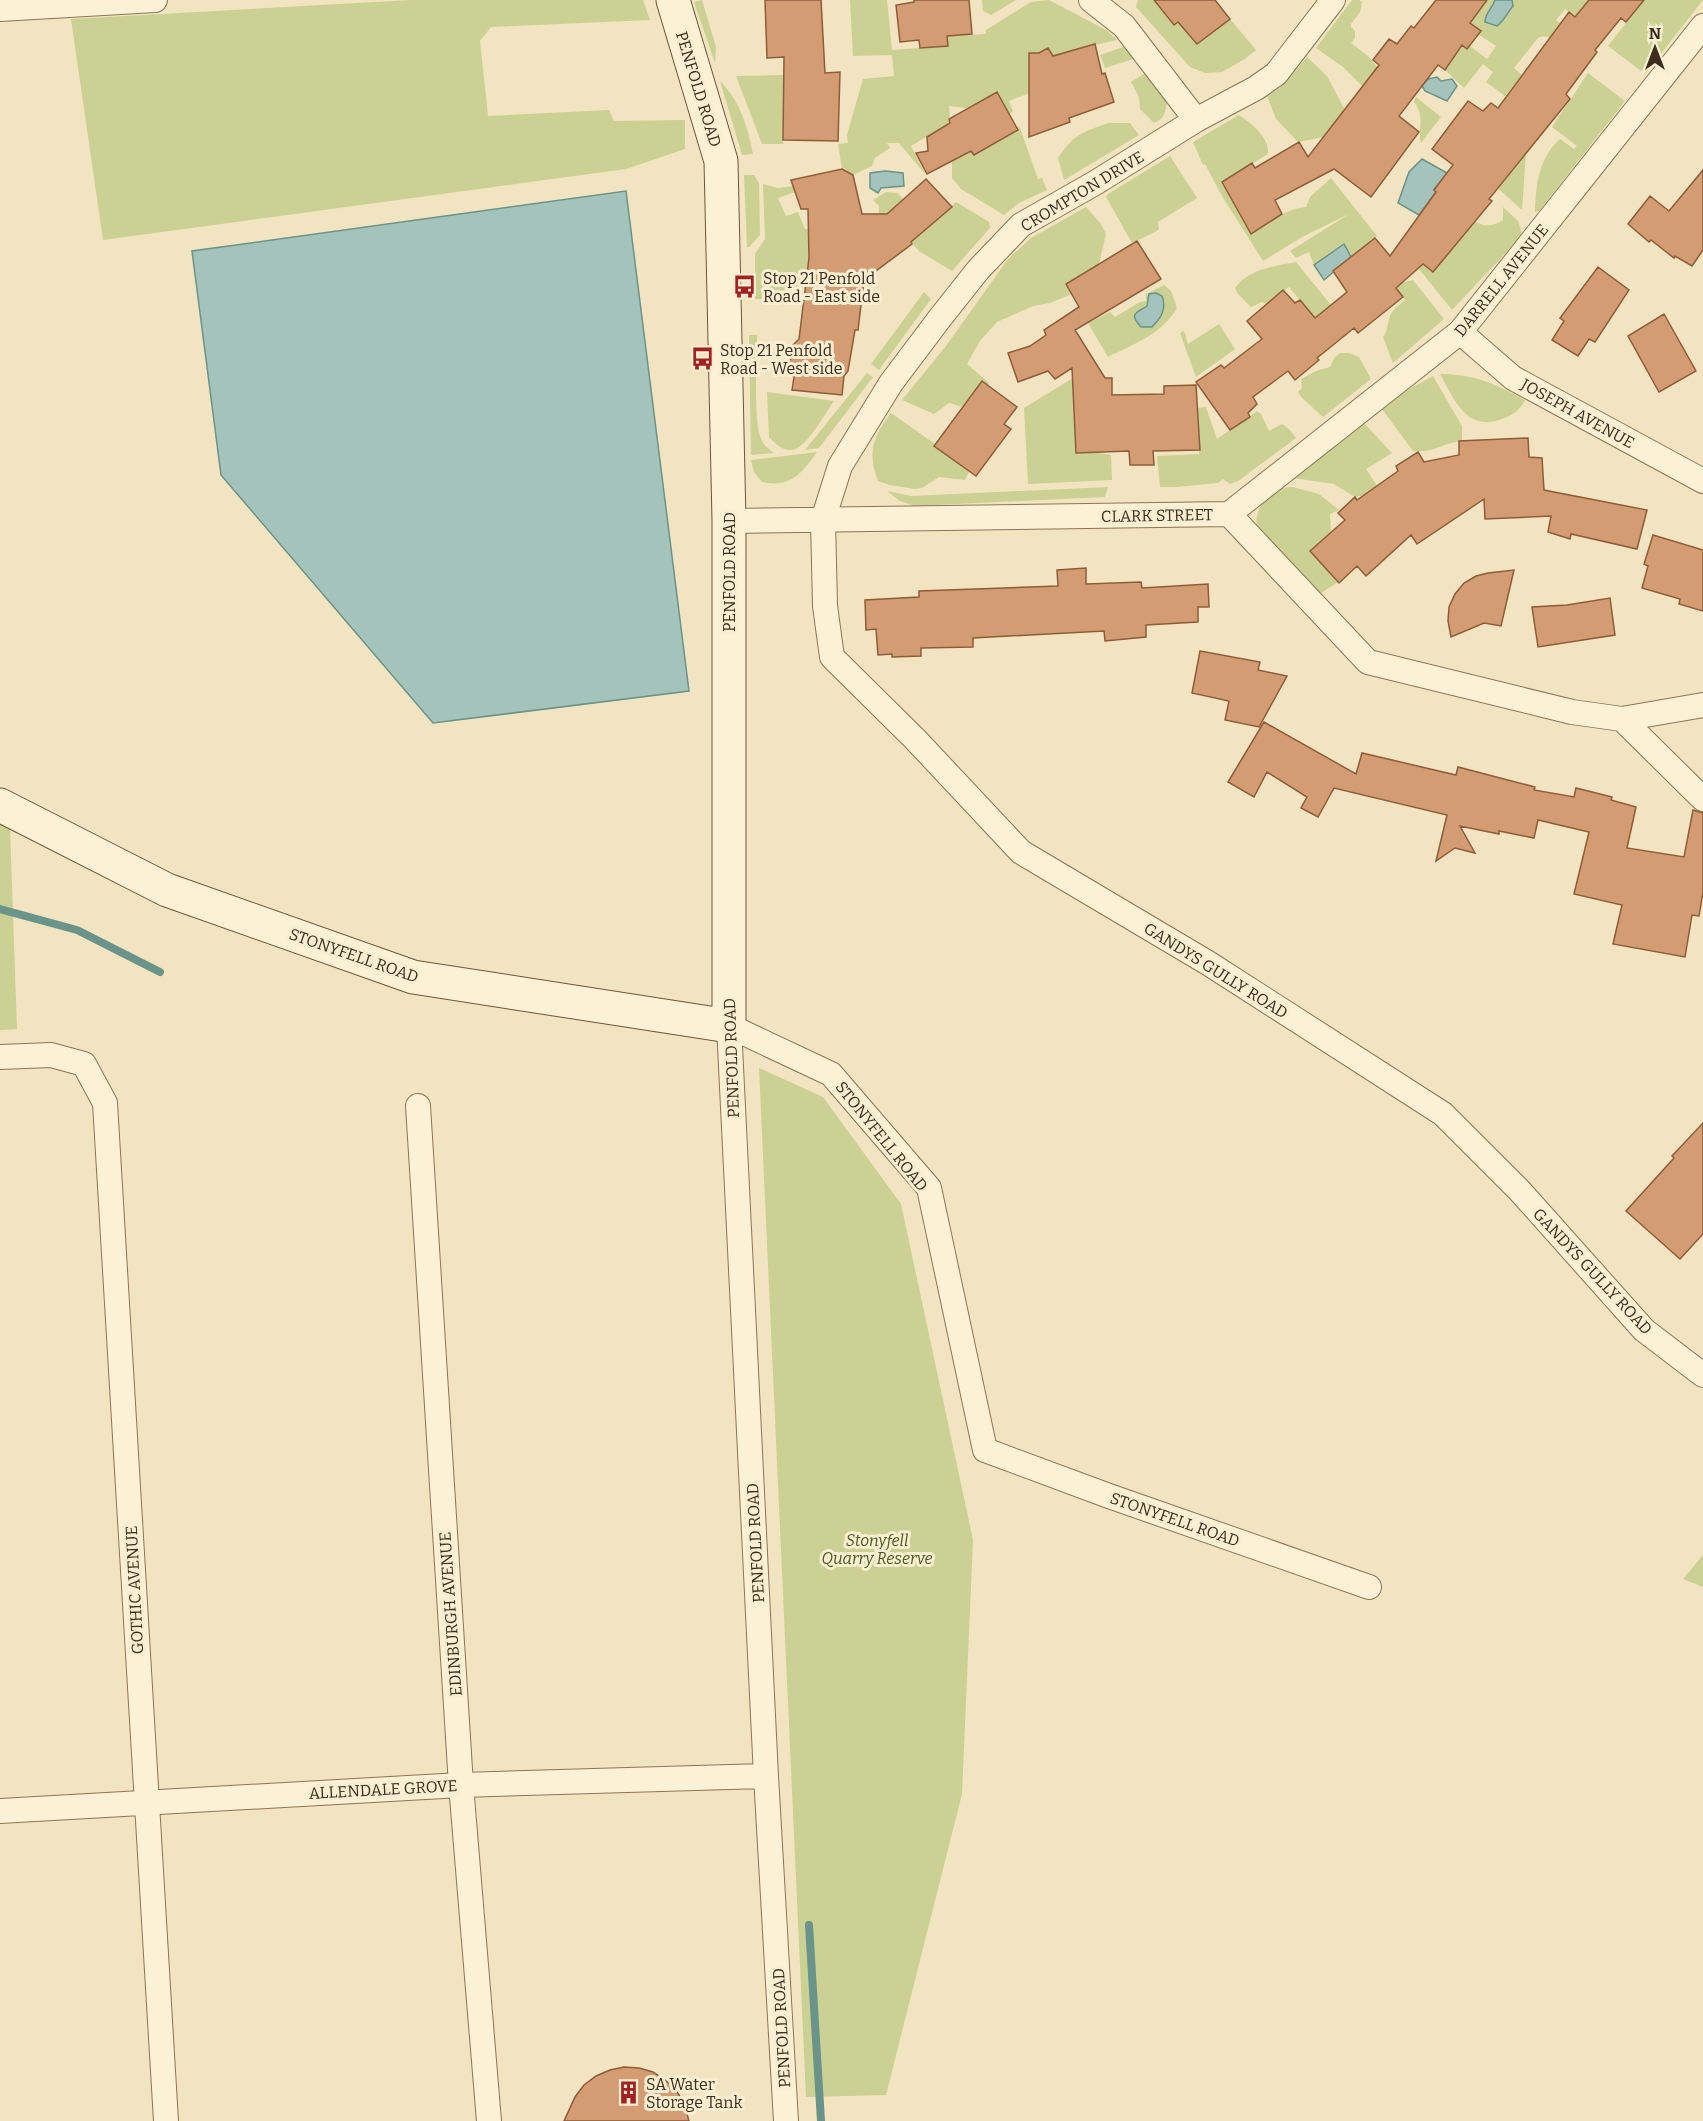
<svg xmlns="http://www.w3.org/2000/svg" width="1703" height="2121" font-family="Bitter,serif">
	<rect width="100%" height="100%" fill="#f2e4c0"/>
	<path fill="#cad193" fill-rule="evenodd" d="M 411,0 L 643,0 L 650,20 L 491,27 L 480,41 L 488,116 L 609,110 L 614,121 L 685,120 L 685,149 L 626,169 L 103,240 L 71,19 Z
		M 702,0 L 716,47 L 715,63 L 694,2 Z
		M 850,0 L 887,0 L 892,50 L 947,46 L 947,36 L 986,34 L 986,30 L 1031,2 L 1049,0 L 1108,31 L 1117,40 L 1070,51 L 1075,76 L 1009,101 L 1013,111 L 1009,114 L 949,106 L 950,123 L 911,146 L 926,175 L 899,143 L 887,143 L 890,148 L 875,158 L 872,166 L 853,175 L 847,171 L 845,168 L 842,169 L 838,144 L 848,143 L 847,135 L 863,79 L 894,76 L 892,55 L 853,56 ZM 1048,48 L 1052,54 L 1045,60 L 1029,62 L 1029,53 L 1039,53 Z
		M 982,0 L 1016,0 L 991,15 L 983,11 Z
		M 1138,0 L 1162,0 L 1157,5 L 1173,25 L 1178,22 L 1197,44 L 1230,19 L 1256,50 L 1245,59 L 1222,72 L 1205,73 L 1190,67 L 1136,7 Z
		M 1352,0 L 1359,0 L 1362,2 L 1360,12 L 1351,24 L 1351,27 L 1355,31 L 1355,38 L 1351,43 L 1369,57 L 1378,68 L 1363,87 L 1343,67 L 1316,48 Z
		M 1487,0 L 1589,0 L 1581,22 L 1565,9 L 1556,20 L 1573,33 L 1562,46 C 1555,41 1548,33 1538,38 L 1514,68 L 1522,75 L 1505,96 L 1486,82 L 1493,72 L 1483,64 L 1464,88 L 1445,70 L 1462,45 L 1467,49 L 1470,46 L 1487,59 L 1496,46 L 1478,34 L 1480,30 L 1458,15 L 1473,18 Z
		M 1644,0 L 1703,0 L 1645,74 L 1608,46 Z
		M 1126,46 L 1136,58 L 1105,68 L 1100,55 Z
		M 1307,57 L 1327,76 L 1345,110 L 1324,137 L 1298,142 L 1276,119 L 1267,96 L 1281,87 Z
		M 1147,72 L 1167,101 C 1166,112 1164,119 1154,123 L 1140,109 L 1139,97 L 1131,82 Z
		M 1588,73 L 1625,101 L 1539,211 L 1535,212 C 1536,185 1538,159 1560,139 L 1574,149 L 1577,146 L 1552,127 Z
		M 783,75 L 783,144 L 762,144 L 736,76 Z
		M 720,81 C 740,101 748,127 753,154 L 742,155 Z
		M 1416,97 L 1441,117 L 1421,143 C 1417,126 1426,118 1414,102 Z
		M 1239,115 C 1251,123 1270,138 1268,154 L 1222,182 L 1252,234 C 1269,223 1285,209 1306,207 L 1310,197 L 1331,178 L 1377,236 L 1351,257 L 1344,244 L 1314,265 L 1309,252 L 1296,258 L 1290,251 L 1349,214 L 1304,236 L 1263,261 L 1222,196 L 1205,164 L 1203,165 L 1193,142 Z
		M 1109,123 L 1130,123 L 1139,135 L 1064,180 L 1058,158 C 1074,134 1082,132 1109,123 Z
		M 1016,126 L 1020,128 L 1038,179 L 1042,178 L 1047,190 L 1019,203 L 1004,215 L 961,189 L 952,178 L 952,161 L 971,151 L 974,155 Z
		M 1526,153 L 1522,210 L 1482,174 Z
		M 1170,156 L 1197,198 L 1158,222 L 1159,229 L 1157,231 L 1132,243 L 1106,197 L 1108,194 Z
		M 744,175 L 754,175 L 759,183 L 760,235 L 749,247 L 747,247 Z
		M 763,184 L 778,188 L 793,186 L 795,192 L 778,198 L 786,216 L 798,212 L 805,229 L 808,229 L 809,261 L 806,287 L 801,286 L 800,298 L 786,301 L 755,299 L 755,254 L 765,239 Z
		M 886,192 L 898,193 L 903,199 L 886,215 L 878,231 L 879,206 L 873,200 Z
		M 956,202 L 989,222 L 990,228 L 952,271 L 919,251 L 911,242 Z
		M 1086,207 L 1101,224 L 1106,234 L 1099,264 L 1072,294 L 1050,303 L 1033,306 L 997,322 L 980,341 L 967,364 L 989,383 L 987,385 L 981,382 L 962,407 L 949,403 L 934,414 L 902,400 L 946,346 L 1008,259 L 1031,238 Z
		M 1503,207 L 1518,221 L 1522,233 L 1514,244 L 1452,310 L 1411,259 L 1475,221 C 1484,228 1494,226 1503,220 Z
		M 1296,262 L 1331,305 L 1315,318 L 1289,287 L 1266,304 L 1262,302 L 1251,307 L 1238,294 L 1235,288 C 1248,269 1275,266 1296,262 Z
		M 1413,280 L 1444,319 L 1393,363 L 1383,337 C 1388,330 1387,324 1390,316 C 1393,309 1399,305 1405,300 L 1396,288 L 1401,283 Z
		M 1164,285 L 1171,291 L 1177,308 C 1162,334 1134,344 1108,357 L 1088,323 L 1110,312 L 1115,317 L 1140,302 L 1146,301 L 1146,294 Z
		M 924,292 L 931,299 L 879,370 L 871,364 Z
		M 1219,324 L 1235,349 L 1196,377 L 1180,333 L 1184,331 L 1188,344 Z
		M 749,335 L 757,335 C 757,359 753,420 761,439 C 764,446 768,449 774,453 L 751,455 Z
		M 1340,353 L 1349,353 L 1359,357 L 1371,379 L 1323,417 L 1301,397 L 1298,392 L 1302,388 L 1301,379 L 1316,371 L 1330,367 L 1334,358 Z
		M 867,373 L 873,377 L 819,448 L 805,450 Z
		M 1440,374 C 1474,374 1496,384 1525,400 C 1521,409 1514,414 1505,418 C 1466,433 1456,402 1440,374 Z
		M 1433,376 L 1462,426 L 1462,441 C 1445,442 1431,454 1413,451 L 1382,409 L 1409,389 Z
		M 1073,378 L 1076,453 L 1098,453 L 1111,455 L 1112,480 L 1028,484 L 1024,408 Z
		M 767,392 L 834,401 C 826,412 806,449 792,450 C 782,451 775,443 769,437 Z
		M 1206,407 L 1217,439 L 1257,411 L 1261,414 L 1269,431 L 1282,424 L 1290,430 L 1296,438 L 1238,481 L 1230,484 L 1223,479 L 1218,483 L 1176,487 L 1160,487 L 1157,456 L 1199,454 L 1198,408 Z
		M 891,413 L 935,444 L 934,446 L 969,472 L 965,480 L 939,477 L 922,488 L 914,489 L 890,485 L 878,481 C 867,453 873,436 891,413 Z
		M 1363,422 L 1392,453 L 1366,469 L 1377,486 L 1365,495 L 1355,497 L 1334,484 L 1293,478 Z
		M 817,452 C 801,474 791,488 762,482 L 754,472 L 751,460 Z
		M 1108,487 L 1105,497 L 915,506 L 900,501 L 887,491 L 911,496 Z
		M 1292,487 L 1319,494 L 1339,510 L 1330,514 L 1331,532 L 1310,552 L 1338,582 L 1315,597 C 1304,584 1263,544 1259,532 C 1254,521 1257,511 1264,501 C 1273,490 1279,488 1292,487 Z
		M 0,823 L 10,828 L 17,1029 L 0,1030 Z
		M 759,1068 L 823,1097 L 901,1204 L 973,1540 L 962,1794 L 886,2095 L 806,2097 Z
		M 1703,1555 L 1703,1587 L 1683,1579 Z"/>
	<path fill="#a4c4bb" stroke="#6a9389" stroke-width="1.5" d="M 1495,0 L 1512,0 L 1513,6 C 1507,13 1504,21 1497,26 L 1485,22 C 1485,13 1492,9 1495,0 Z
		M 1437,77 L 1441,81 L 1452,79 L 1457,86 L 1447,101 L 1425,91 L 1422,86 L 1428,79 Z
		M 1422,159 L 1447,173 L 1434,190 L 1436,192 L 1419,215 L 1398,203 L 1409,172 Z
		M 885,171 L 903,173 L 904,186 L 881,188 L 878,193 L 870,188 L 870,173 Z
		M 626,191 L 689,691 L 433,723 L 221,475 L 192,251 Z
		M 1344,244 L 1351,257 L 1324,280 L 1314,265 Z
		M 1156,293 L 1162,296 C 1167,309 1161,318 1152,327 L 1141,327 C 1128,313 1137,313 1147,306 L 1149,294 Z"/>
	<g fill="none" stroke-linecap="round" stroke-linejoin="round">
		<path stroke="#6a9389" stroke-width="8" d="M 0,909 L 77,930 L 160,972
			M 809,1925 L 821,2121"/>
	</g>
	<path fill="#d49c73" stroke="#8f5c3a" stroke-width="1.5" d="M 765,0 L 821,0 L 825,73 L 840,72 L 838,141 L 783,140 L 784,57 L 767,58 Z
		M 914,0 L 969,0 L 972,34 L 947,36 L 948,46 L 920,48 L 919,40 L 900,42 L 896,5 L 914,2 Z
		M 1154,0 L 1215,0 L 1230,19 L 1197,44 L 1178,22 L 1174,25 Z
		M 1436,0 L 1487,0 L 1470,23 L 1481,31 L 1467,49 L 1462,45 L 1445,70 L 1438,65 L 1399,116 L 1419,132 L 1371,197 L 1334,169 L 1275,200 L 1282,214 L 1251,234 L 1222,182 L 1252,163 L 1255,168 L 1299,142 L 1308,157 L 1379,65 L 1373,60 L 1389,39 L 1397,44 L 1411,26 L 1414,28 Z
		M 1589,0 L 1644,0 L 1626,22 L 1621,18 L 1595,50 L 1597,52 L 1566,94 L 1570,99 L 1489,199 L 1492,201 L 1433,272 L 1423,264 L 1396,288 L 1403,297 L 1358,333 L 1354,328 L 1317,358 L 1319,360 L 1295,380 L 1288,371 L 1253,397 L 1257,404 L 1248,413 L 1250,417 L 1230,430 L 1196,382 L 1221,365 L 1224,368 L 1262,339 L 1247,321 L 1283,290 L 1295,303 L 1300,300 L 1315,318 L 1347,292 L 1333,271 L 1375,238 L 1390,256 L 1436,192 L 1434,190 L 1453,165 L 1432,149 L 1468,101 L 1483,111 L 1491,103 L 1498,108 L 1569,12 L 1575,17 Z
		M 1095,44 L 1102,74 L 1105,73 L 1114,102 L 1069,118 L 1070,122 L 1029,137 L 1029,53 L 1039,53 L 1048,48 L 1053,56 Z
		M 997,92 L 1018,130 L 974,155 L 971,151 L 927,174 L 916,153 L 928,151 L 927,137 L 950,123 L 949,119 Z
		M 842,169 L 853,175 L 862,214 L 887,214 L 926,179 L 952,207 L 911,242 L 912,244 L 864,280 L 858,330 L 855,330 L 848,371 L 844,376 L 842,395 L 792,390 L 794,377 L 789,371 L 792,346 L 799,339 L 809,258 L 808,209 L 801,209 L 791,180 Z
		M 1703,170 L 1703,250 L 1692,266 L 1675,256 L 1674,258 L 1651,240 L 1649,242 L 1628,224 L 1650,196 L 1669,211 Z
		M 1137,241 L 1161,279 L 1075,330 L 1105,378 L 1112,378 L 1112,395 L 1164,394 L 1164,386 L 1196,385 L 1200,450 L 1153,451 L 1154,465 L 1130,465 L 1129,451 L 1076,453 L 1072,368 L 1055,379 L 1048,371 L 1018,382 L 1008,353 L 1030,346 L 1046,335 L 1044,330 L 1079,307 L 1066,284 Z
		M 1598,267 L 1629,290 L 1595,342 L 1589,339 L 1578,356 L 1552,340 L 1564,321 L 1560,318 Z
		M 1664,314 L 1696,371 L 1659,392 L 1628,336 Z
		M 982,381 L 1017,407 L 1004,424 L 1011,429 L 976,476 L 934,446 Z
		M 1528,438 L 1529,457 L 1542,458 L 1544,490 L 1647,510 L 1637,549 L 1571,534 L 1570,539 L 1548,532 L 1551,516 L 1485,519 L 1484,499 L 1417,544 L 1411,535 L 1366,576 L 1357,566 L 1339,583 L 1310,551 L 1345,520 L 1338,513 L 1355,497 L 1357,500 L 1398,471 L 1396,466 L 1418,452 L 1424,462 L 1459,455 L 1459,441 Z
		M 1653,535 L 1703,550 L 1703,611 L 1679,604 L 1680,599 L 1642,588 L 1648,566 L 1644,564 Z
		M 1086,568 L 1086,584 L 1141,582 L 1142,588 L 1208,584 L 1209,607 L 1198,607 L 1198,622 L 1146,625 L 1146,637 L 1105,641 L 1104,631 L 973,638 L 973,647 L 921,648 L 921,656 L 892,657 L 892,654 L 878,655 L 876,629 L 866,630 L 865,600 L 919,597 L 919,591 L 1058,586 L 1057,570 Z
		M 1514,570 L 1501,626 L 1484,623 L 1451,637 L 1448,621 L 1449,607 L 1455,594 L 1464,583 L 1476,576 L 1488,573 Z
		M 1610,598 L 1615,635 L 1538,647 L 1532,607 L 1567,605 Z
		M 1200,651 L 1260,662 L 1258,670 L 1287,676 L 1259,727 L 1225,720 L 1229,701 L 1192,693 Z
		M 1264,722 L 1356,774 L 1362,753 L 1456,775 L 1458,767 L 1535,787 L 1534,790 L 1574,797 L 1576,788 L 1612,797 L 1611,800 L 1636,807 L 1627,848 L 1684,857 L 1693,810 L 1703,813 L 1703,892 L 1699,916 L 1692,915 L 1685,957 L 1613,944 L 1622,905 L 1574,894 L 1589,832 L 1538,820 L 1534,838 L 1499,831 L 1499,834 L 1460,826 L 1475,853 L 1455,848 L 1436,861 L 1447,815 L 1334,788 L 1318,817 L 1301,808 L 1307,797 L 1267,772 L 1254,797 L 1228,782 Z
		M 1703,1123 L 1703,1234 L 1680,1259 L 1626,1211 L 1674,1158 L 1672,1156 Z
		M 624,2067 L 639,2068 L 653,2072 L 665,2080 L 676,2090 L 684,2103 L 689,2121 L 564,2121 L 575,2097 L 584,2085 L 596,2076 L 610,2070 Z"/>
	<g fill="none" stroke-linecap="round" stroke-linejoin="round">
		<defs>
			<path id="street" d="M 1091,0 L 1124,26 L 1196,120
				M 1333,0 L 1276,74 L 1256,88 L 1196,120 L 1095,183 L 1021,225 L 978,270 L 940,318 L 891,383 L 840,466 L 823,520 L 825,606 L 832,657 L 915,739 L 1021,852 L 1208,963 L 1443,1114 L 1519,1190 L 1644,1330 L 1703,1375
				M 0,9 L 155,0
				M 1460,332 L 1513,378 L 1703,481
				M 1229,514 L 1460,332 L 1703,26
				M 729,521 L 1229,514 L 1368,662 L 1572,712 L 1622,719 L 1703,705
				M 1622,719 L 1703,799
				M 0,1057 L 51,1055 L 84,1064 L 105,1103 L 166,2121
				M 418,1106 L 461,1785 L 489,2121
				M 0,1811 L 461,1785 L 766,1776
				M 786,2121 L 766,1776 L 729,1026 L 831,1074 L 929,1188 L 985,1450 L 1109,1496 L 1369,1587"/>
			<path id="secondary" d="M 0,805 L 167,890 L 413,977 L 729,1026 L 729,521 L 721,161 L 673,0"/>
		</defs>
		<use href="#street" stroke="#8d7456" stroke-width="26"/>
		<use href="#secondary" stroke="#6f5539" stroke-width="35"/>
		<use href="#street" stroke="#fcf1d5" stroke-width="24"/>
		<use href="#secondary" stroke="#fcf1d5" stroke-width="33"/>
	</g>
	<defs>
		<symbol id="bus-bare" viewBox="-9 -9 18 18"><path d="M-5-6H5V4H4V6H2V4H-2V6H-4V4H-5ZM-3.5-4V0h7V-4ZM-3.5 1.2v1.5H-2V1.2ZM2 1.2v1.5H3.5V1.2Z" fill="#a22120" stroke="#f9eed1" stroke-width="2.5" paint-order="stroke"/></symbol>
		<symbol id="building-bare" viewBox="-9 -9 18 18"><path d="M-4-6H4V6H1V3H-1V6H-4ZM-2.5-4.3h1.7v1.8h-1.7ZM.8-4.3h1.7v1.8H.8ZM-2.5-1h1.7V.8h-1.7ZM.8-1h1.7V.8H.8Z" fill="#a22120" stroke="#f9eed1" stroke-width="2.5" paint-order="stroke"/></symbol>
	</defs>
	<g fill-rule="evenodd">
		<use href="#bus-bare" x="728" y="270" width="33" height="33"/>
		<use href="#bus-bare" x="686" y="342" width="33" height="33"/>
		<use href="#building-bare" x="612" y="2076" width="33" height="33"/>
	</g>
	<g text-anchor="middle" stroke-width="6" stroke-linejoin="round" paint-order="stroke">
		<g font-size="16" fill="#3c2c1c" stroke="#f9eed1">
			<text transform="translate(699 89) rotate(73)" y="6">PENFOLD ROAD</text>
			<text transform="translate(1082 191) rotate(-31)" y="6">CROMPTON DRIVE</text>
			<text transform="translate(1501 280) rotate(-51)" y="6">DARRELL AVENUE</text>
			<text transform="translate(1578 413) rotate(29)" y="6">JOSEPH AVENUE</text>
			<text transform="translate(1157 515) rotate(-1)" y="6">CLARK STREET</text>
			<text transform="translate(729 572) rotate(-90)" y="6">PENFOLD ROAD</text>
			<text transform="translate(354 955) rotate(19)" y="6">STONYFELL ROAD</text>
			<text transform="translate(1216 970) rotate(32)" y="6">GANDYS GULLY ROAD</text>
			<text transform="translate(731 1058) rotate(-92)" y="6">PENFOLD ROAD</text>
			<text transform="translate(882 1136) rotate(51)" y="6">STONYFELL ROAD</text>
			<text transform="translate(1593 1271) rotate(47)" y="6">GANDYS GULLY ROAD</text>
			<text transform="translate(1175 1519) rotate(19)" y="6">STONYFELL ROAD</text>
			<text transform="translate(755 1543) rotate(-93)" y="6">PENFOLD ROAD</text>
			<text transform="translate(134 1590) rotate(-93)" y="6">GOTHIC AVENUE</text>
			<text transform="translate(450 1614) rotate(-94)" y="6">EDINBURGH AVENUE</text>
			<text transform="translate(383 1789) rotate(-3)" y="6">ALLENDALE GROVE</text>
			<text transform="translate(781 2028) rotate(-93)" y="6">PENFOLD ROAD</text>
		</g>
		<g font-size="16" fill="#3c2c1c" stroke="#f9eed1" text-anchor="start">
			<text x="763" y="284">Stop 21 Penfold<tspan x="763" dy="18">Road - East side</tspan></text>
			<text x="720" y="356">Stop 21 Penfold<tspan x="720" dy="18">Road - West side</tspan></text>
			<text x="646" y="2090">SA Water<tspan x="646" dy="18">Storage Tank</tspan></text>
		</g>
		<g font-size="16" font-style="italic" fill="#4b5a21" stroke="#f9eed1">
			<text x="877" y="1546">Stonyfell<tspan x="877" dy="18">Quarry Reserve</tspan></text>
		</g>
	</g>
	<g transform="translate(1655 48)" stroke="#f9eed1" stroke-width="4.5" paint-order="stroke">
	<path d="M0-4.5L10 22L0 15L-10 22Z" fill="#3c2c1c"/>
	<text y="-9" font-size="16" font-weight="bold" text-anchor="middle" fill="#3c2c1c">N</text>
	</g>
</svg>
